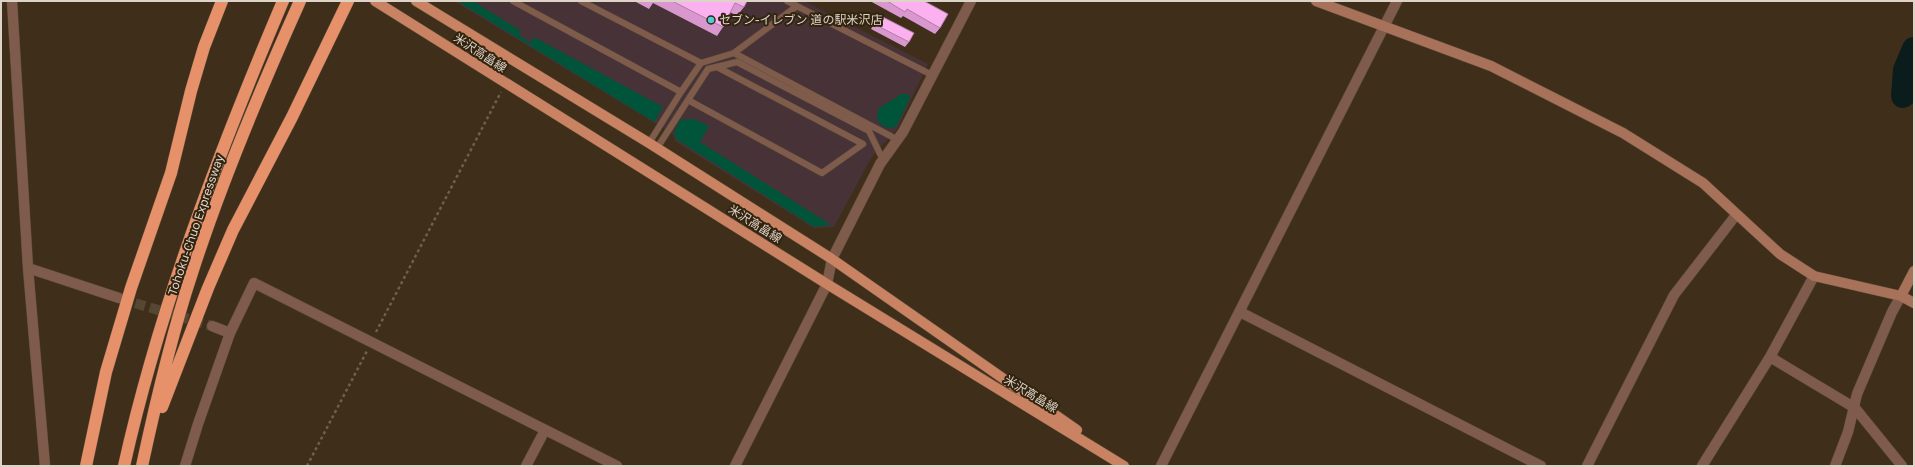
<svg xmlns="http://www.w3.org/2000/svg" width="1915" height="467" font-family="'Golos Text','Noto Sans JP',sans-serif">
	<rect width="100%" height="100%" fill="#3e2e1a"/>
	<path fill="#473337" d="M 454,1 L 804,1 L 928,64 L 897,129 L 871,158 L 834,227 L 814,228 L 675,141 L 673,134 Z"/>
	<path fill="#00543a" d="M 457,1 L 473,1 L 521,31 L 519,35 L 531,43 L 534,37 L 663,107 L 654,122 Z
		M 902,94 L 908,94 L 910,98 L 896,127 C 887,129 880,127 877,118 L 879,108 Z
		M 694,119 L 709,126 L 700,142 L 831,225 L 814,227 L 676,139 L 674,133 L 680,120 Z"/>
	<g fill="none" stroke-linecap="round" stroke-linejoin="round">
		<path stroke="#0b1c1d" stroke-width="24" d="M 1903,96 L 1905,70 L 1914,49"/>
		<path stroke="#564734" stroke-width="10" stroke-dasharray="10 5" stroke-linecap="butt" d="M 121,299 L 212,326"/>
		<defs>
			<path id="lane" d="M 513,1 L 681,92 L 649,143
				M 581,1 L 701,63
				M 787,1 L 932,75
				M 734,53 L 797,6
				M 681,92 L 701,63 L 734,53 L 898,140
				M 688,100 L 822,173 L 863,144 L 717,67
				M 657,148 L 708,69 L 737,62 L 869,131 L 883,160"/>
			<path id="street" d="M 12,1 L 28,268 L 45,466
				M 28,268 L 119,298
				M 1240,312 L 1541,466
				M 212,326 L 230,333
				M 1770,357 L 1855,408 L 1902,466
				M 185,466 L 198,424 L 230,333 L 254,283 L 617,466
				M 526,466 L 545,430
				M 735,466 L 827,284 L 832,259 L 880,164 L 903,132 L 971,1
				M 1161,466 L 1397,1
				M 1587,466 L 1674,295 L 1736,215
				M 1702,466 L 1770,357 L 1814,276
				M 1835,466 L 1848,432 L 1857,394 L 1892,312 L 1901,296"/>
			<path id="secondary" d="M 1316,1 L 1491,66 L 1623,133 L 1703,183 L 1780,254 L 1814,276 L 1901,296 L 1914,303
				M 1901,296 L 1914,271"/>
			<path id="primary" d="M 375,1 L 827,284 L 1124,466
				M 416,1 L 649,143 L 832,259 L 1077,430"/>
			<path id="highway" d="M 162,407 L 208,288 L 233,230 L 292,117 L 348,1
				M 86,466 L 106,372 L 131,288 L 171,173 L 191,91 L 204,47 L 222,1
				M 124,466 C 160,305 219,152 283,1
				M 142,466 C 156,401 171,336 192,273 C 222,180 260,90 300,1"/>
		</defs>
		<use href="#lane" stroke="#5b4c39" stroke-width="7"/>
		<use href="#street" stroke="#5b4c39" stroke-width="11"/>
		<use href="#secondary" stroke="#5b4c39" stroke-width="11"/>
		<use href="#primary" stroke="#5b4c39" stroke-width="11"/>
		<use href="#highway" stroke="#5b4c39" stroke-width="13"/>
		<path stroke="#6e604e" stroke-width="2.5" stroke-dasharray="3 3" stroke-linecap="butt" d="M 376,332 L 501,92
			M 307,466 L 367,351"/>
		<use href="#lane" stroke="#7e5b4b" stroke-width="6"/>
		<use href="#street" stroke="#7e5b4b" stroke-width="10"/>
		<use href="#secondary" stroke="#a87159" stroke-width="10"/>
		<use href="#primary" stroke="#c98262" stroke-width="10"/>
		<use href="#highway" stroke="#e6916a" stroke-width="12"/>
	</g>
	<path fill="#d898ce" d="M 637,1 L 747,1 L 744,7 L 737,16 L 730,12 L 723,27 L 717,36 L 653,3 L 649,9 L 636,2 Z
		M 870,1 L 924,1 L 940,28 L 935,34 L 903,16 L 901,18 Z
		M 879,15 L 909,42 L 905,47 L 871,29 Z"/>
	<path fill="#fbb1ef" stroke="#b07ca7" d="M 672,1 L 747,1 L 744,7 L 735,3 L 723,27 Z
		M 887,1 L 924,1 L 948,14 L 940,28 L 907,9 L 905,12 Z
		M 879,15 L 914,33 L 909,42 L 874,24 Z"/>
	<circle fill="#51ccd5" stroke="#332410" stroke-width="1.5" cx="711" cy="20" r="4"/>
	<g text-anchor="middle" stroke-width="4" stroke-linejoin="round" paint-order="stroke">
		<g font-size="12" fill="#ddd3c7" stroke="#332410" text-anchor="start">
			<text x="719" y="24">セブン-イレブン 道の駅米沢店</text>
		</g>
		<g font-size="12" fill="#ddd3c7" stroke="#332410">
			<text transform="translate(480 53) rotate(33)" y="4">米沢高畠線</text>
			<text transform="translate(755 224) rotate(32)" y="4">米沢高畠線</text>
			<text transform="translate(196 225) rotate(-71)" y="4">Tohoku-Chuo Expressway</text>
			<text transform="translate(1031 394) rotate(31)" y="4">米沢高畠線</text>
		</g>
	</g>
	<rect width="1915" height="467" fill="none" stroke="#ddd3c7" stroke-width="4"/>
</svg>
